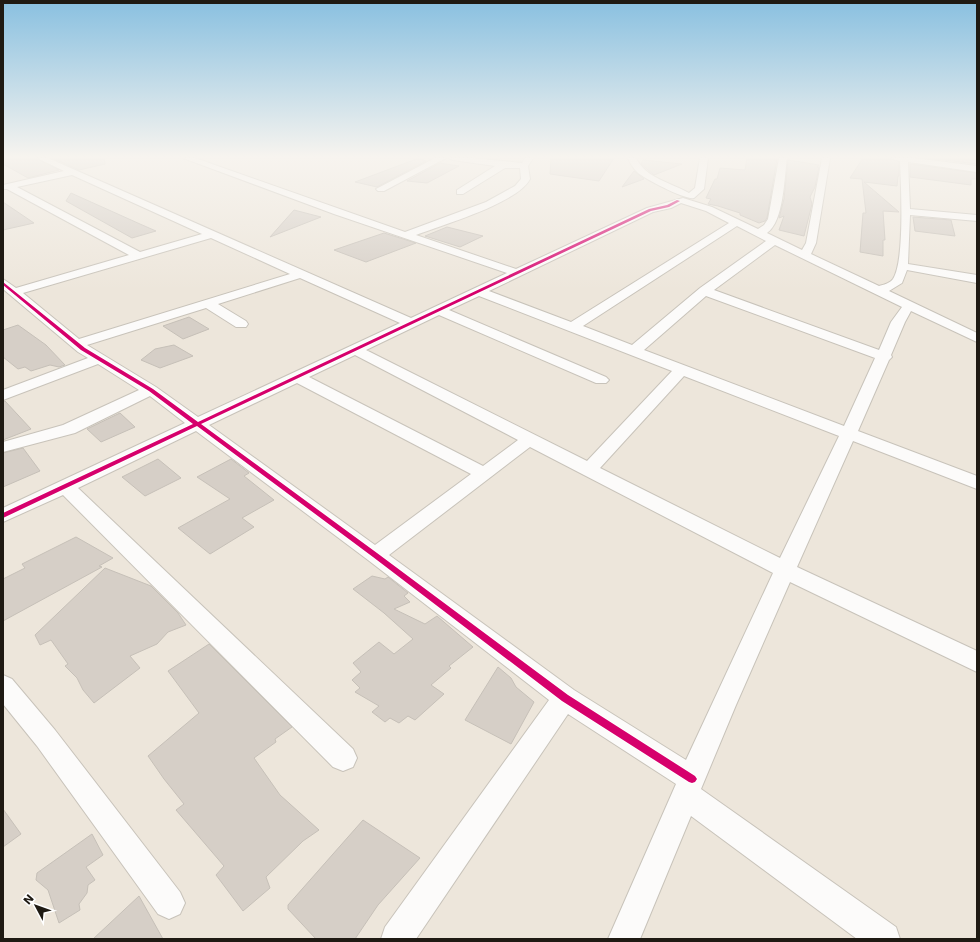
<svg xmlns="http://www.w3.org/2000/svg" width="980" height="942" font-family="'DejaVu Sans',sans-serif">
	<rect width="100%" height="100%" fill="#ede6db"/>
	<path fill="#d6cfc7" stroke="#c6c0b8" d="M 3,158 L 36,158 L 59,170 L 28,178 L 3,164 Z
		M 52,158 L 104,158 L 105,164 L 79,170 Z
		M 419,158 L 426,161 L 377,187 L 355,182 Z
		M 551,158 L 614,158 L 599,181 L 550,174 Z
		M 747,158 L 777,159 L 767,218 L 765,221 L 759,223 L 740,215 L 740,213 L 718,206 L 708,204 L 711,199 L 706,198 L 715,179 L 717,179 L 720,168 L 745,170 Z
		M 863,158 L 889,158 L 899,162 L 899,176 L 898,176 L 897,186 L 864,182 L 899,212 L 883,211 L 885,240 L 883,240 L 883,256 L 860,252 L 863,213 L 866,213 L 862,179 L 850,178 Z
		M 928,158 L 977,160 L 977,164 Z
		M 643,160 L 682,164 L 654,175 L 641,164 Z
		M 788,160 L 819,165 L 817,167 L 819,167 L 815,187 L 810,197 L 812,204 L 804,236 L 779,230 L 784,216 L 779,218 L 784,199 Z
		M 440,163 L 459,166 L 427,183 L 407,181 Z
		M 910,164 L 977,173 L 977,179 L 971,179 L 971,185 L 910,177 Z
		M 634,171 L 644,179 L 622,187 Z
		M 71,193 L 140,224 L 156,231 L 132,238 L 66,201 Z
		M 3,202 L 34,223 L 3,230 Z
		M 294,210 L 321,217 L 270,237 Z
		M 913,217 L 951,220 L 955,236 L 915,231 Z
		M 447,227 L 483,236 L 460,247 L 425,236 Z
		M 384,233 L 416,243 L 366,262 L 334,250 Z
		M 189,317 L 209,329 L 183,339 L 163,326 Z
		M 18,325 L 46,345 L 65,365 L 59,367 L 50,365 L 31,371 L 25,367 L 18,369 L 3,357 L 3,330 Z
		M 174,345 L 193,356 L 160,368 L 141,360 L 155,349 Z
		M 3,401 L 5,401 L 31,429 L 3,440 Z
		M 120,413 L 135,427 L 101,442 L 87,429 Z
		M 23,448 L 40,471 L 3,487 L 3,453 Z
		M 158,459 L 181,478 L 145,496 L 122,477 Z
		M 231,459 L 249,473 L 244,476 L 274,500 L 242,518 L 254,527 L 210,554 L 178,528 L 230,499 L 197,477 Z
		M 76,537 L 113,558 L 99,566 L 102,567 L 3,621 L 3,579 L 25,568 L 22,564 Z
		M 105,568 L 151,586 L 178,613 L 186,625 L 168,632 L 157,644 L 130,656 L 140,668 L 94,703 L 83,690 L 77,678 L 65,666 L 68,664 L 51,640 L 40,645 L 35,635 Z
		M 372,576 L 385,579 L 388,577 L 408,593 L 404,596 L 410,602 L 394,609 L 425,624 L 437,616 L 473,647 L 449,666 L 451,668 L 431,685 L 444,694 L 415,720 L 408,716 L 399,723 L 390,718 L 385,722 L 372,712 L 379,706 L 355,692 L 360,688 L 352,680 L 361,672 L 353,663 L 379,642 L 394,654 L 413,639 L 384,613 L 353,589 Z
		M 209,644 L 292,727 L 275,739 L 276,742 L 254,758 L 280,795 L 319,830 L 303,841 L 266,877 L 270,888 L 243,911 L 216,875 L 224,866 L 176,810 L 184,804 L 164,779 L 148,756 L 199,713 L 168,671 Z
		M 498,667 L 511,678 L 516,687 L 534,702 L 511,744 L 465,720 Z
		M 3,809 L 21,834 L 3,847 Z
		M 363,820 L 420,858 L 378,905 L 355,939 L 316,939 L 288,909 L 288,905 Z
		M 92,834 L 103,855 L 86,867 L 95,880 L 88,885 L 87,893 L 79,904 L 80,910 L 59,923 L 48,890 L 36,880 L 37,873 Z
		M 139,896 L 163,939 L 93,939 Z"/>
	<g fill="none" stroke-linecap="round" stroke-linejoin="round">
		<defs>
			<path id="minor" d="M 37,158 L 48,158 L 411,318 L 507,273 L 334,214 L 183,158 L 195,158 L 405,232 L 486,202 L 515,186 L 521,179 L 520,168 L 505,168 L 463,194 L 457,194 L 457,190 L 495,166 L 453,160 L 449,158 L 472,158 L 522,163 L 525,158 L 533,158 L 528,166 L 530,179 C 518,203 442,225 416,235 L 516,269 L 647,208 L 683,198 L 712,207 L 758,229 L 764,225 L 768,219 L 779,158 L 787,158 C 784,179 784,221 767,233 L 802,250 L 806,243 L 822,158 L 830,158 L 816,243 L 811,254 L 879,286 C 883,285 890,283 893,279 C 905,261 901,185 900,161 L 890,158 L 914,158 L 977,166 L 977,172 L 908,162 L 910,209 L 977,215 L 977,221 L 910,215 L 908,264 L 977,275 L 977,283 L 907,270 L 902,283 L 889,291 L 977,333 L 977,342 L 911,311 L 905,322 L 891,355 L 892,357 L 889,360 L 858,431 L 977,476 L 977,489 L 853,441 L 797,567 L 977,651 L 977,672 L 790,582 L 736,705 L 701,789 L 896,927 L 900,939 L 857,939 L 691,816 L 640,939 L 608,939 L 676,784 L 568,714 L 416,939 L 381,939 L 385,927 L 549,700 L 368,560 L 196,431 L 78,488 L 353,749 L 357,758 L 353,767 L 343,771 L 333,767 L 63,495 L 3,522 L 3,508 L 185,423 L 150,396 L 75,433 L 3,452 L 3,442 L 63,425 L 139,390 L 98,364 L 3,400 L 3,390 L 88,358 L 78,352 L 3,289 L 3,279 L 16,288 L 129,255 L 7,189 L 3,189 L 3,185 L 64,171 ZM 72,175 L 202,234 L 140,252 L 17,187 ZM 681,203 L 706,211 L 729,223 L 571,322 L 489,291 L 653,212 L 671,208 ZM 737,226 L 766,241 L 700,288 L 632,345 L 583,326 ZM 211,238 L 290,274 L 79,339 L 23,293 ZM 775,245 L 902,307 L 891,322 L 879,350 L 714,290 ZM 300,278 L 400,323 L 198,417 L 156,387 L 87,345 L 206,308 L 236,327 L 246,327 L 248,324 L 246,321 L 218,304 ZM 479,296 L 672,371 L 587,461 L 366,350 L 439,315 L 596,383 L 606,383 L 609,380 L 606,377 L 449,310 ZM 706,296 L 875,358 L 844,426 L 644,350 ZM 355,355 L 518,440 L 483,466 L 309,377 ZM 684,376 L 839,436 L 780,558 L 600,468 ZM 297,383 L 471,474 L 375,545 L 209,425 ZM 530,447 L 773,573 L 686,760 L 574,690 L 389,555 Z
				M 435,158 L 446,158 L 384,191 L 378,191 L 376,189 Z
				M 628,158 L 636,158 C 645,178 672,183 689,193 L 695,188 L 700,158 L 708,158 L 704,189 L 694,198 C 685,200 645,179 637,172 C 633,168 630,163 628,158 Z
				M 3,675 L 12,679 L 55,730 L 180,892 L 185,903 L 180,914 L 169,919 L 158,914 L 37,746 L 3,704 Z"/>
		</defs>
		<use href="#minor" stroke="#c8c3ba" stroke-width="2"/>
		<use href="#minor" fill="#fcfbfa" fill-rule="evenodd"/>
		<defs>
			<path id="cycleway" d="M 677,200 L 680,201 L 669,207 L 651,211 L 201,424 L 377,553 L 568,695 L 695,776 L 697,779 L 695,782 L 692,783 L 689,782 L 562,701 L 373,557 L 197,426 L 3,518 L 3,513 L 193,424 L 149,391 L 81,350 L 3,285 L 3,282 L 85,348 L 153,389 L 198,422 L 649,209 L 667,205 Z"/>
		</defs>
		<use href="#cycleway" stroke="#fff" stroke-width="2"/>
		<use href="#cycleway" fill="#d6006c" fill-rule="evenodd"/>
	</g>
	<linearGradient id="sky" x2="0" y2="1"><stop stop-color="#89c0e0"/><stop offset="0.54" stop-color="#f7f4ef"/><stop offset="1" stop-color="#f7f4ef" stop-opacity="0"/></linearGradient>
	<rect width="980" height="290" fill="url(#sky)"/>
	<rect width="980" height="942" fill="none" stroke="#1f1a13" stroke-width="8"/>
	<g transform="translate(36 906) rotate(311)" stroke="#ffffff" stroke-width="3" paint-order="stroke">
	<path d="M0-3L7 15L0 10L-7 15Z" fill="#1f1a13"/>
	<text y="-6" font-size="11" font-weight="bold" text-anchor="middle" fill="#1f1a13">N</text>
	</g>
</svg>
